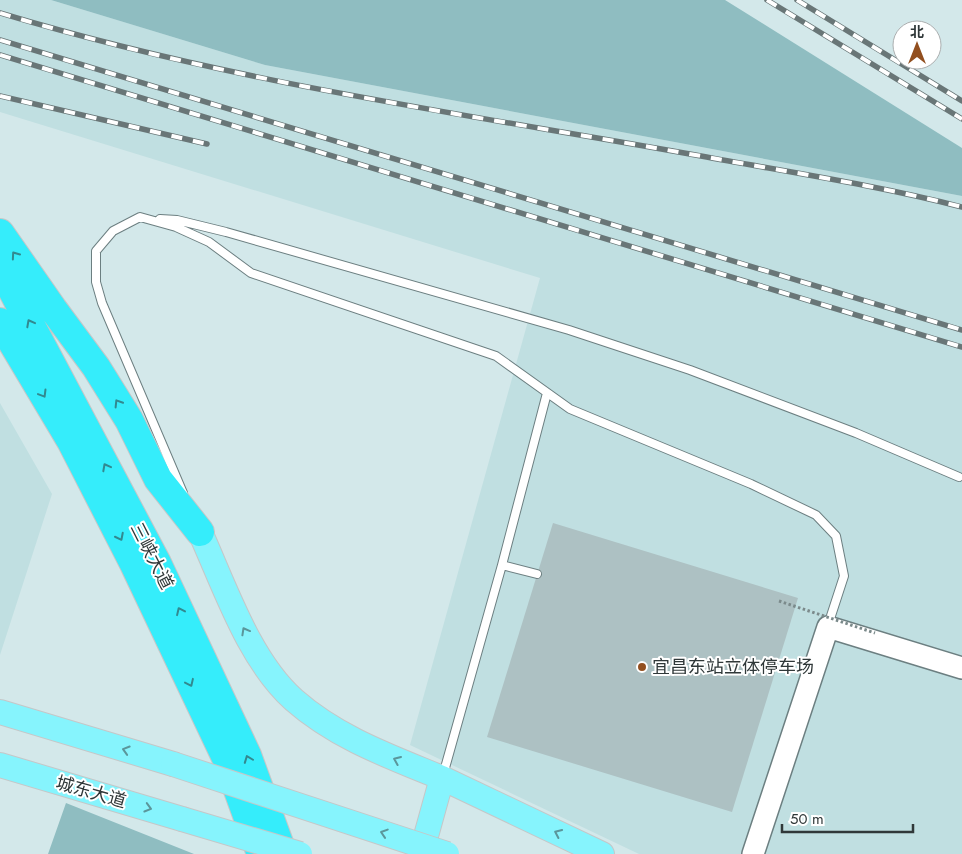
<svg xmlns="http://www.w3.org/2000/svg" width="962" height="854" font-family="Jost,'Noto Sans SC',sans-serif">
	<rect width="100%" height="100%" fill="#d3e8ea"/>
	<path fill="#c0dfe1" d="M 0,0 L 51,0 L 265,65 L 962,196 L 962,854 L 639,854 L 410,745 L 540,278 L 0,112 Z
		M 0,403 L 52,494 L 0,655 Z"/>
	<path fill="#8fbdc1" d="M 51,0 L 725,0 L 962,148 L 962,196 L 265,65 Z
		M 66,803 L 194,854 L 48,854 Z"/>
	<path fill="#adc1c3" d="M 553,523 L 798,598 L 732,812 L 487,737 Z"/>
	<g fill="none" stroke-linecap="round" stroke-linejoin="round">
		<defs>
			<path id="lane" d="M 160,219 L 177,220 L 226,232 L 569,330 L 690,370 L 856,433 L 959,477
				M 183,493 L 102,303 L 96,282 L 96,251 L 113,231 L 140,217 L 176,227 L 209,242 L 251,273 L 496,356 L 570,409 L 751,484 L 816,515 L 836,536 L 844,576 L 828,625
				M 502,565 L 537,574
				M 443,775 L 502,565 L 547,393"/>
			<path id="secondary" d="M 753,854 L 828,627 L 962,668"/>
			<path id="primary" d="M 200,532 C 225,587 249,660 294,700 C 337,738 391,757 442,778
				M 0,712 L 173,764
				M 0,765 L 182,819
				M 421,854 L 442,778 L 602,854"/>
			<path id="highway" d="M 0,233 L 53,309 L 96,367 L 129,420 L 158,479 L 200,532
				M 0,267 L 157,563 L 247,755 L 283,854
				M 0,322 L 71,441 L 134,564 L 227,760 L 261,854"/>
		</defs>
		<use href="#lane" stroke="#6c7f81" stroke-width="10"/>
		<use href="#secondary" stroke="#6c7f81" stroke-width="24"/>
		<use href="#primary" stroke="#c5c7c8" stroke-width="26"/>
		<use href="#highway" stroke="#c5c7c8" stroke-width="30"/>
		<use href="#lane" stroke="#fff" stroke-width="8"/>
		<use href="#secondary" stroke="#fff" stroke-width="21"/>
		<use href="#primary" stroke="#86f4fd" stroke-width="24"/>
		<use href="#highway" stroke="#35edfb" stroke-width="28"/>
		<defs>
			<path id="rail" d="M 767,0 L 962,119
				M 797,0 L 962,101
				M 0,13 C 228,82 466,114 701,156 C 788,172 876,185 962,207
				M 0,40 L 962,330
				M 0,55 L 962,347
				M 0,96 L 207,144"/>
		</defs>
		<use href="#rail" stroke="#697677" stroke-width="5.5"/>
		<use href="#rail" stroke="#fff" stroke-width="4" stroke-dasharray="11" stroke-linecap="butt"/>
		<defs>
			<path id="primary-bridge" d="M 173,764 L 447,854
				M 182,819 L 300,854"/>
		</defs>
		<use href="#primary-bridge" stroke="#c5c7c8" stroke-width="26" stroke-linecap="butt"/>
		<path stroke="#7b8a8b" stroke-width="3" stroke-dasharray="2.5 2.5" stroke-linecap="butt" d="M 779,601 L 875,633"/>
		<use href="#primary-bridge" stroke="#86f4fd" stroke-width="24"/>
	</g>
	<defs><path id="oneway-chevron" d="M-2-3.5L2.5 0L-2 3.5" fill="none" stroke-width="1.6" stroke-linecap="round" stroke-linejoin="round" transform="scale(1.25)"/></defs>
	<g stroke="#328990">
		<use href="#oneway-chevron" transform="translate(15 255) rotate(-125)"/>
		<use href="#oneway-chevron" transform="translate(30 323) rotate(-118)"/>
		<use href="#oneway-chevron" transform="translate(43 394) rotate(59)"/>
		<use href="#oneway-chevron" transform="translate(118 403) rotate(-122)"/>
		<use href="#oneway-chevron" transform="translate(106 467) rotate(-118)"/>
		<use href="#oneway-chevron" transform="translate(120 537) rotate(63)"/>
		<use href="#oneway-chevron" transform="translate(180 611) rotate(-115)"/>
		<use href="#oneway-chevron" transform="translate(190 683) rotate(65)"/>
		<use href="#oneway-chevron" transform="translate(248 759) rotate(-111)"/>
	</g>
	<g stroke="#5b969b">
		<use href="#oneway-chevron" transform="translate(245 631) rotate(-119)"/>
		<use href="#oneway-chevron" transform="translate(126 750) rotate(-163)"/>
		<use href="#oneway-chevron" transform="translate(397 760) rotate(-157)"/>
		<use href="#oneway-chevron" transform="translate(148 808) rotate(16)"/>
		<use href="#oneway-chevron" transform="translate(384 833) rotate(-162)"/>
		<use href="#oneway-chevron" transform="translate(558 833) rotate(-155)"/>
	</g>
	<circle fill="#924f1f" stroke="#fff" stroke-width="2" cx="642" cy="667" r="5"/>
	<g text-anchor="middle" stroke-width="4" stroke-linejoin="round" paint-order="stroke">
		<g font-size="18" fill="#303839" stroke="#fff">
			<text transform="translate(152 556) rotate(63)" y="6">三峡大道</text>
			<text transform="translate(91 792) rotate(16)" y="6">城东大道</text>
		</g>
		<g font-size="18" fill="#303839" stroke="#fff" text-anchor="start">
			<text x="652" y="673">宜昌东站立体停车场</text>
		</g>
	</g>
	<g transform="translate(917 45)"><circle r="24" fill="#ffffff" stroke="#acafb0"/>
	<path d="M0-4L9 19L0 12L-9 19Z" fill="#924f1f"/>
	<text y="-8" font-size="14" font-weight="bold" text-anchor="middle" fill="#303839">北</text>
	</g>
	<path d="M782 824v8h131v-8" fill="none" stroke="#303839" stroke-width="2.5"/>
	<text x="790" y="824" font-size="15" fill="#303839" stroke="#ffffff" stroke-width="4" paint-order="stroke">50 m</text>
</svg>
